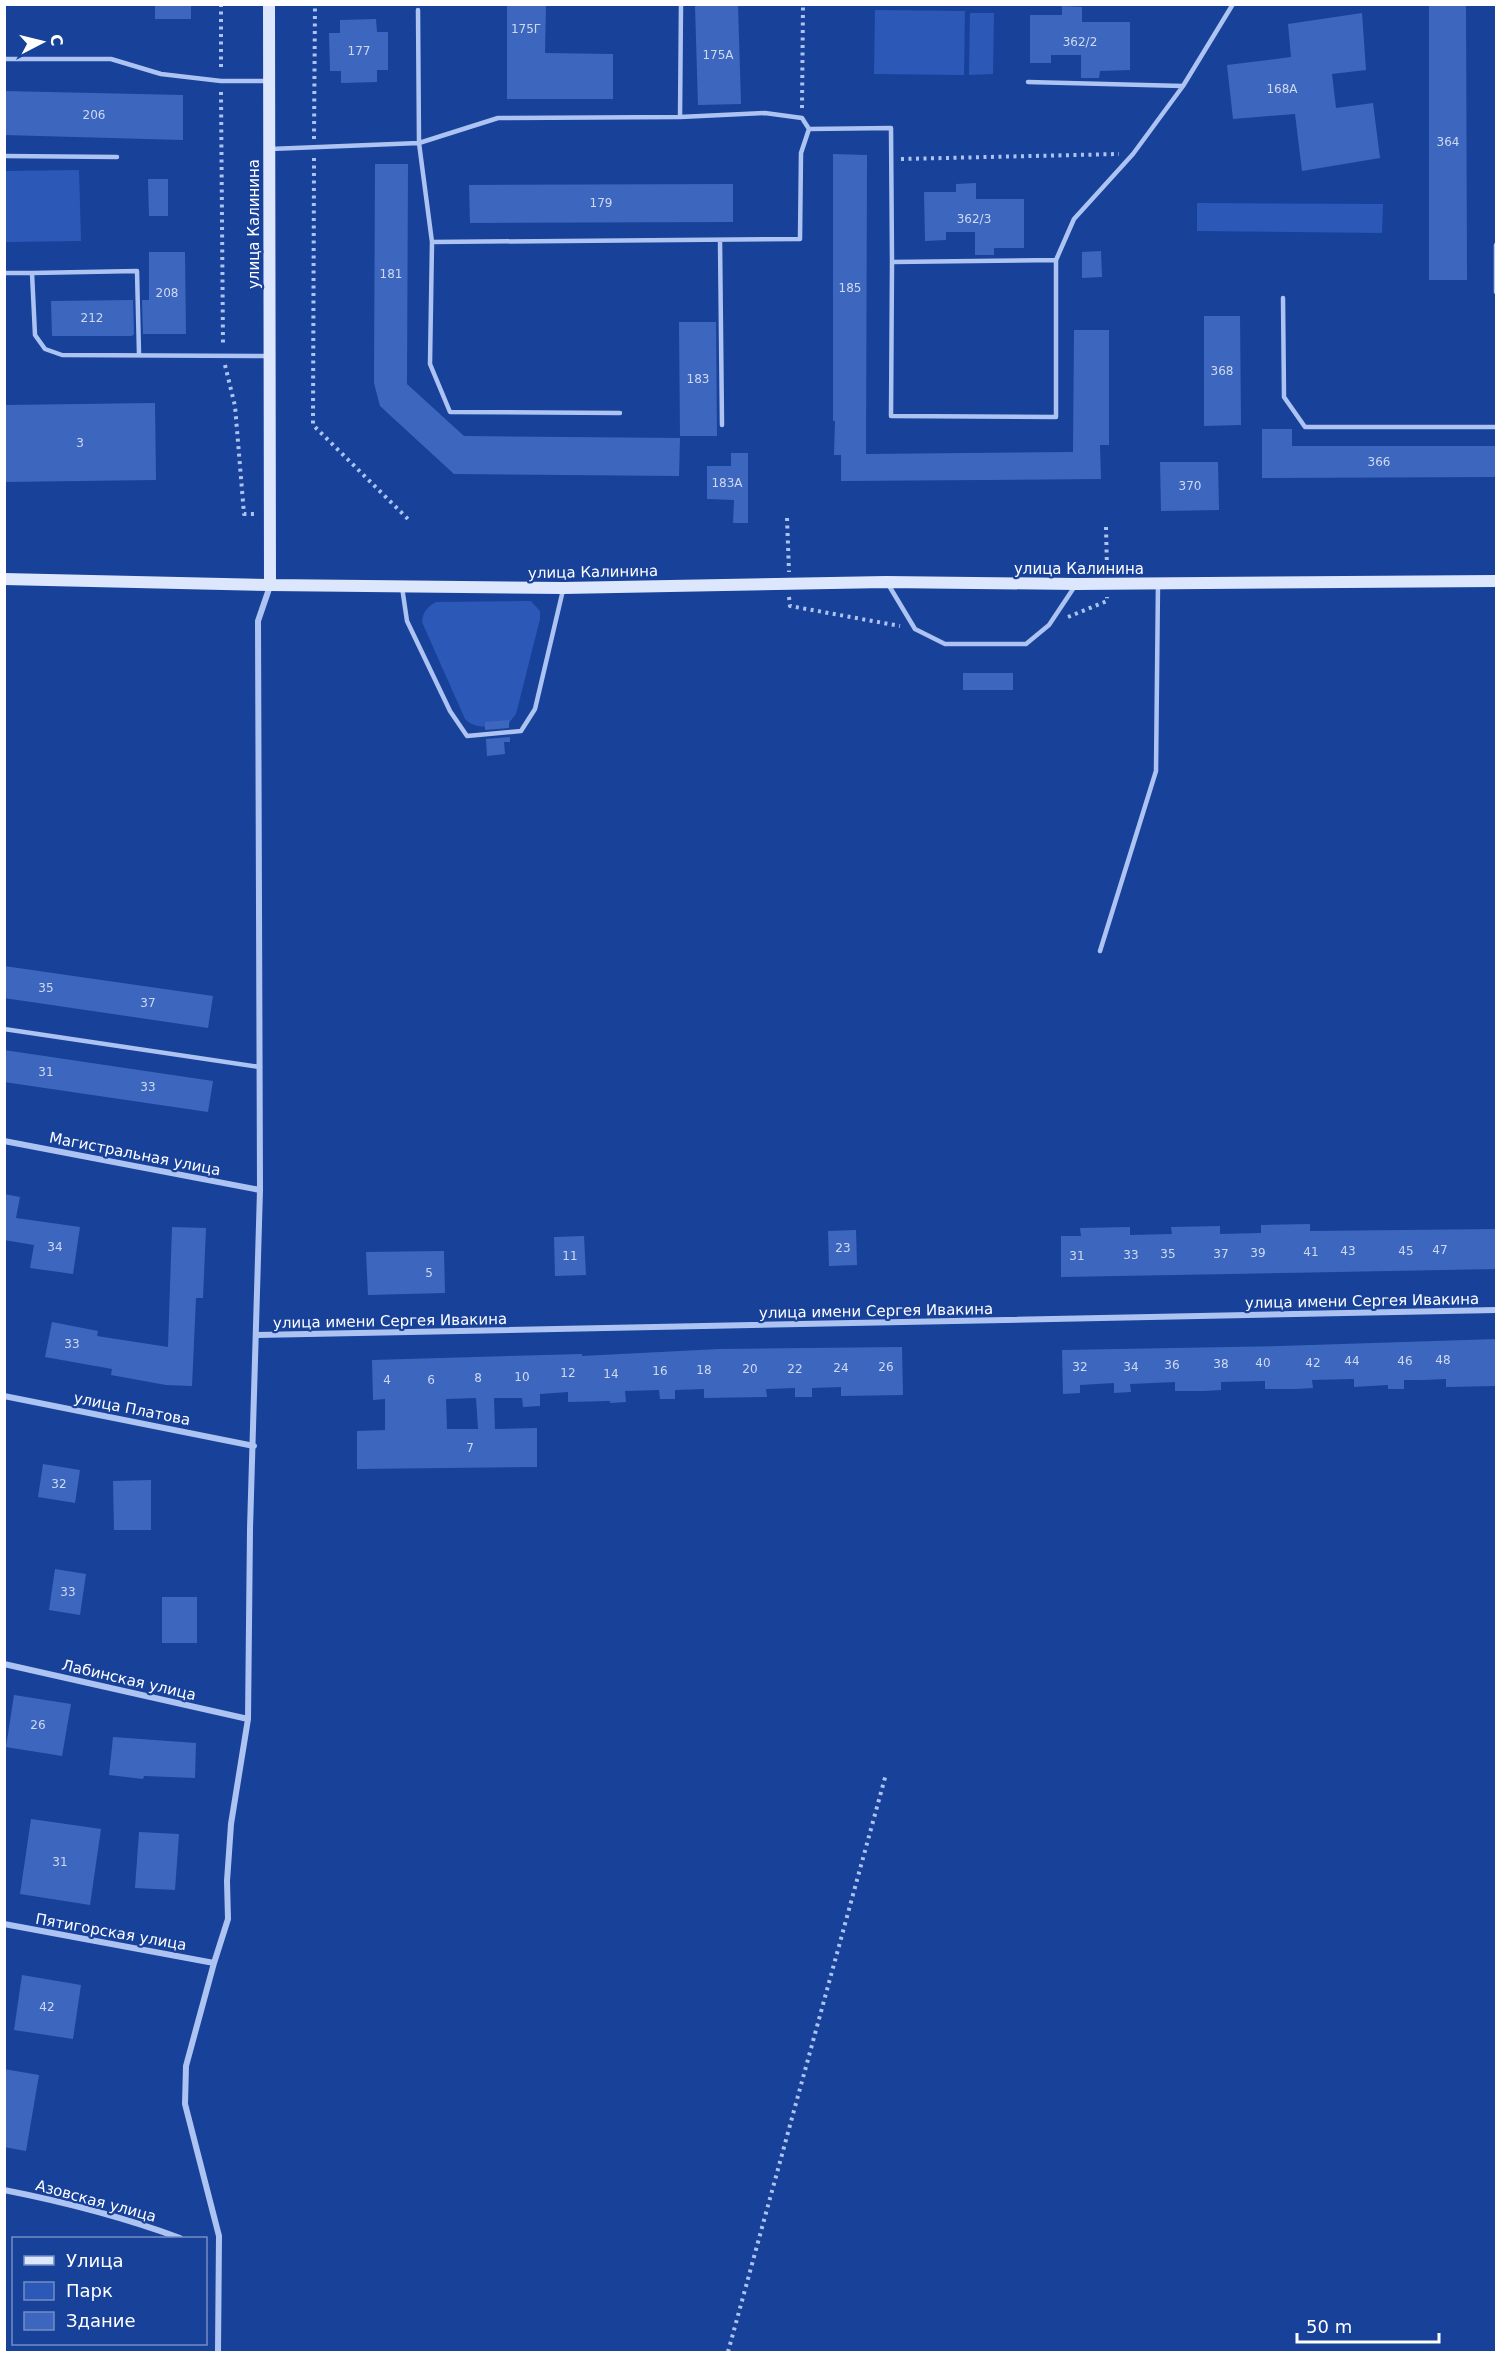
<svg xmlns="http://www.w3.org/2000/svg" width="1501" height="2357" font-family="'DejaVu Sans',sans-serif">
	<rect width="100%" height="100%" fill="#18419a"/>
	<path fill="#2c59b7" d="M 875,10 L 965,11 L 964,75 L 874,74 Z
		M 970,13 L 994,13 L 993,74 L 969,75 Z
		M 79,170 L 81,241 L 5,242 L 5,171 Z
		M 1197,203 L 1383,204 L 1382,233 L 1197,231 Z
		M 531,601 L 540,611 L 540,619 L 516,714 L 509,723 C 494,726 477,731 465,719 L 422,622 C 423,612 427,607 436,602 Z"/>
	<path fill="#3d67bf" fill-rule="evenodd" d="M 155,4 L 191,4 L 191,19 L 155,19 Z
		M 507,4 L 546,4 L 545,53 L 613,54 L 613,99 L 507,99 Z
		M 1429,4 L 1466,4 L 1467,280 L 1429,280 Z
		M 738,5 L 741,104 L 698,105 L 695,6 Z
		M 1062,6 L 1082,7 L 1082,22 L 1130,22 L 1130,70 L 1100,71 L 1099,78 L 1081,78 L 1081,55 L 1051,55 L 1051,63 L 1030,63 L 1030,15 L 1062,15 Z
		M 1362,13 L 1366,70 L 1332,74 L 1336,108 L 1373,103 L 1380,158 L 1302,171 L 1295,114 L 1233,119 L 1227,65 L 1291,57 L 1288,24 Z
		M 376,19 L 377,32 L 388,32 L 388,70 L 377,70 L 377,82 L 341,83 L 341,71 L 330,71 L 329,33 L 340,33 L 340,20 Z
		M 4,91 L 183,95 L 183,140 L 4,135 Z
		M 833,154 L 867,155 L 866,454 L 1073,452 L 1074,330 L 1109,330 L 1109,445 L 1100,445 L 1101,479 L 841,481 L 841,455 L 834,455 L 835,421 L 833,421 Z
		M 375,164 L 408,164 L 407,384 L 464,436 L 680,438 L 679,476 L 454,474 L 380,406 L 374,383 Z
		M 148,179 L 168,179 L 168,216 L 149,216 Z
		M 976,183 L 976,199 L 1024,199 L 1024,248 L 994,248 L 994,255 L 975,255 L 975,232 L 946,232 L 946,240 L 925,241 L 924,192 L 956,192 L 956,184 Z
		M 733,184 L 733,222 L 470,223 L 469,185 Z
		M 1101,251 L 1102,277 L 1082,278 L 1082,252 Z
		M 149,252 L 185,252 L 186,334 L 143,334 L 142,300 L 149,300 Z
		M 133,300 L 134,334 L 132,336 L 52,336 L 51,301 Z
		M 1204,316 L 1240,316 L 1241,425 L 1204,426 Z
		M 679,322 L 716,322 L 717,436 L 680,436 Z
		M 155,403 L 156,480 L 4,482 L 4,405 Z
		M 1262,429 L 1292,429 L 1292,446 L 1497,446 L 1497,477 L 1262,478 Z
		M 731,453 L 748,453 L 748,523 L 733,523 L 734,500 L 707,499 L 707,466 L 731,466 Z
		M 1160,462 L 1218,462 L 1219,510 L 1161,511 Z
		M 963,673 L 1013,673 L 1013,690 L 963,690 Z
		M 509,720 L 509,728 L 485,730 L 485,722 Z
		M 510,737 L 510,742 L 504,742 L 505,754 L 487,756 L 486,739 Z
		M 4,966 L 213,996 L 208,1028 L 4,998 Z
		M 4,1050 L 213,1081 L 208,1112 L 4,1082 Z
		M 4,1194 L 20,1197 L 16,1218 L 80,1227 L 73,1274 L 30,1268 L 34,1245 L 4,1240 Z
		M 1310,1224 L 1310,1231 L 1497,1229 L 1497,1269 L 1061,1277 L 1061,1236 L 1081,1236 L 1080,1228 L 1130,1227 L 1130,1235 L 1172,1234 L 1171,1227 L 1220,1226 L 1220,1234 L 1261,1233 L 1261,1225 Z
		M 172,1227 L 206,1228 L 203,1298 L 196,1298 L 192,1386 L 166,1385 L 111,1375 L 112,1369 L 45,1357 L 52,1322 L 98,1331 L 97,1336 L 168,1347 Z
		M 856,1230 L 857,1265 L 829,1266 L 828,1231 Z
		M 584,1236 L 586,1275 L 555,1276 L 554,1237 Z
		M 444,1251 L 445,1293 L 368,1295 L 366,1252 Z
		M 1497,1339 L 1496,1386 L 1446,1387 L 1446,1379 L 1423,1380 L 1404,1380 L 1404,1389 L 1388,1389 L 1388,1385 L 1354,1387 L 1354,1379 L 1312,1380 L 1313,1388 L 1296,1389 L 1265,1389 L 1265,1381 L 1221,1382 L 1221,1390 L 1204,1391 L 1175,1391 L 1175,1382 L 1130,1384 L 1131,1392 L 1114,1393 L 1114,1383 L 1080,1385 L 1080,1393 L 1063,1394 L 1062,1350 L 1280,1346 Z
		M 902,1347 L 903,1395 L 841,1396 L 841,1387 L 812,1388 L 812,1397 L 795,1397 L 795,1388 L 766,1389 L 767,1397 L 704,1398 L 704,1389 L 675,1390 L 675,1399 L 660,1399 L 659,1390 L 625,1391 L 626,1402 L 610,1403 L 610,1401 L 568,1402 L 568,1392 L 540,1394 L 540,1406 L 523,1407 L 522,1398 L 494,1398 L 495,1429 L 537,1428 L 537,1467 L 357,1469 L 357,1431 L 385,1430 L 385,1399 L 373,1400 L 372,1360 L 582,1354 L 582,1356 L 719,1349 ZM 476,1398 L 478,1429 L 447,1429 L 446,1399 Z
		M 43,1464 L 80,1470 L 75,1503 L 38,1497 Z
		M 151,1480 L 151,1530 L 114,1530 L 113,1481 Z
		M 55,1569 L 86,1574 L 80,1615 L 49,1610 Z
		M 162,1597 L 197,1597 L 197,1643 L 162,1643 Z
		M 14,1695 L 71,1704 L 62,1756 L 6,1747 Z
		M 113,1737 L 196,1743 L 195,1778 L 144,1776 L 143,1779 L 109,1775 Z
		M 31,1819 L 101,1829 L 90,1905 L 20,1894 Z
		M 139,1832 L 179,1834 L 175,1890 L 135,1888 Z
		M 22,1975 L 81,1985 L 73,2039 L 14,2030 Z
		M 4,2069 L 39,2075 L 26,2151 L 4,2147 Z"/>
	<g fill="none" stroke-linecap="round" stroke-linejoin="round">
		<path stroke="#adc4f2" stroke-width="4" stroke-dasharray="3 4.5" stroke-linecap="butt" d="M 221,4 L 221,70
			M 221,92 L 223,346
			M 802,108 L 803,4
			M 314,139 L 315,4
			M 314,158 L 313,425 L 411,522
			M 901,159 L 1119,154
			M 225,365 L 235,406 L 244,514 L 256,514
			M 787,518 L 789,572
			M 1106,527 L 1107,569
			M 789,597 L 790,606 L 900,626
			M 1068,617 L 1107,601 L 1107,597
			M 728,2352 L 886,1774"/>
		<path stroke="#adc4f2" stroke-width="4.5" d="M 4,59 L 111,59 L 161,74 L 221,81 L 268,81
			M 1028,82 L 1183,86 L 1233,4
			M 680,117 L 681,4
			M 809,129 L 891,128 L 892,262
			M 270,149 L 419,143 L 418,10
			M 4,156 L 117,157
			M 720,240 L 722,425
			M 432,242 L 800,239 L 801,153 L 809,129 L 802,118 L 765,113 L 680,117 L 498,118 L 419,143 L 432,242 L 430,364 L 450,412 L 620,413
			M 1496,245 L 1496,292
			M 1056,260 L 1056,417 L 891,416 L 892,262 L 1056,260 L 1074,219 L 1133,154 L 1183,86
			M 4,273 L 32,273 L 35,335 L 45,349 L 62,355 L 269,356
			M 32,273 L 137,271 L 139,354
			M 1283,298 L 1284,397 L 1305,427 L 1496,427
			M 888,584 L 915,629 L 945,644 L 1026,644 L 1049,625 L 1075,586
			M 402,587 L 407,621 L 450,711 L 467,736 L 521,731 L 535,709 L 563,590
			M 1100,951 L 1156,771 L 1158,583
			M 4,1029 L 260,1067"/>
		<path stroke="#adc4f2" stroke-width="6" d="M 4,1141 L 260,1190
			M 257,1335 L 1496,1310
			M 4,1396 L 254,1446
			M 4,1664 L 248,1719
			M 4,1924 L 214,1963
			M 4,2190 C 65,2202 123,2217 180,2238
			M 218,2352 L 219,2236 L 185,2104 L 186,2066 L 214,1963 L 228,1919 L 227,1881 L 231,1824 L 248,1719 L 250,1529 L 260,1190 L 258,621 L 270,586"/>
		<path stroke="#dce6fc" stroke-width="12" d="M 269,4 L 270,585
			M 4,579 L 270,585 L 563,588 L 886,582 L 1076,584 L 1496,581"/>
	</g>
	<g text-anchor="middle" stroke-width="4.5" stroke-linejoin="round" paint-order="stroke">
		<g font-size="12" fill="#ced9ef">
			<text x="526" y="33">175Г</text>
			<text x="1080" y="46">362/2</text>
			<text x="359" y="55">177</text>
			<text x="718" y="59">175А</text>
			<text x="1282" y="93">168А</text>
			<text x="94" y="119">206</text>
			<text x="1448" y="146">364</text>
			<text x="601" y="207">179</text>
			<text x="974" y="223">362/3</text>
			<text x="391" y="278">181</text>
			<text x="850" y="292">185</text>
			<text x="167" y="297">208</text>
			<text x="92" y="322">212</text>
			<text x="1222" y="375">368</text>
			<text x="698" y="383">183</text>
			<text x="80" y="447">3</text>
			<text x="1379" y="466">366</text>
			<text x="727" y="487">183А</text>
			<text x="1190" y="490">370</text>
			<text x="46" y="992">35</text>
			<text x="148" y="1007">37</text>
			<text x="46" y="1076">31</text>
			<text x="148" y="1091">33</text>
			<text x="55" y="1251">34</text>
			<text x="843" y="1252">23</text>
			<text x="1440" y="1254">47</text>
			<text x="1348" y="1255">43</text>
			<text x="1406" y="1255">45</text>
			<text x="1311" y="1256">41</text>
			<text x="1258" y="1257">39</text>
			<text x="1168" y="1258">35</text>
			<text x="1221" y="1258">37</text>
			<text x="1131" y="1259">33</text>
			<text x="570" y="1260">11</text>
			<text x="1077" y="1260">31</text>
			<text x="429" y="1277">5</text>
			<text x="72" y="1348">33</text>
			<text x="1443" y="1364">48</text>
			<text x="1352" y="1365">44</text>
			<text x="1405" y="1365">46</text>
			<text x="1263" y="1367">40</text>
			<text x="1313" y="1367">42</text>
			<text x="1221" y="1368">38</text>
			<text x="1172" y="1369">36</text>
			<text x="886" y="1371">26</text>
			<text x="1080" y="1371">32</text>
			<text x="1131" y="1371">34</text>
			<text x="841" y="1372">24</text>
			<text x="750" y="1373">20</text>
			<text x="795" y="1373">22</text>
			<text x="704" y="1374">18</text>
			<text x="660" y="1375">16</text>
			<text x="568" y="1377">12</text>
			<text x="611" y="1378">14</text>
			<text x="522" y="1381">10</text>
			<text x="478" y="1382">8</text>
			<text x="387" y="1384">4</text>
			<text x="431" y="1384">6</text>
			<text x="470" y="1452">7</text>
			<text x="59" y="1488">32</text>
			<text x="68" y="1596">33</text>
			<text x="38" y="1729">26</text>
			<text x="60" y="1866">31</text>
			<text x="47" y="2011">42</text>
		</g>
		<g font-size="15" fill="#fff" stroke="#18419a">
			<text transform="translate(254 224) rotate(-90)" y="5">улица Калинина</text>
			<text x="1079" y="574">улица Калинина</text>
			<text transform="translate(593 572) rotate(-1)" y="5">улица Калинина</text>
			<text transform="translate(135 1154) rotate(11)" y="5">Магистральная улица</text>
			<text transform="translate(1362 1301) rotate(-1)" y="5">улица имени Сергея Ивакина</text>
			<text transform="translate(876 1311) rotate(-1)" y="5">улица имени Сергея Ивакина</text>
			<text transform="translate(390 1321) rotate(-1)" y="5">улица имени Сергея Ивакина</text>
			<text transform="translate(132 1409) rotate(11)" y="5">улица Платова</text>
			<text transform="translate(129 1680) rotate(13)" y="5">Лабинская улица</text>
			<text transform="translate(111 1932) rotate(10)" y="5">Пятигорская улица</text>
			<text transform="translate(96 2201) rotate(15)" y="5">Азовская улица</text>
		</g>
	</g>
	<rect width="1501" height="2357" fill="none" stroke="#ffffff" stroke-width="12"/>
	<rect x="12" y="2237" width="195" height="108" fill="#18419a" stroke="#748dc2" stroke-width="1.5"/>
	<rect x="24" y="2256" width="30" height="9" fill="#dce6fc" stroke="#748dc2" stroke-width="1.5"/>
	<text x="66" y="2267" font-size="18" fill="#ffffff">Улица</text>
	<rect x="24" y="2282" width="30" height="18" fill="#2c59b7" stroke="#748dc2" stroke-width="1.5"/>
	<text x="66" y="2297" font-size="18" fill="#ffffff">Парк</text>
	<rect x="24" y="2312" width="30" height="18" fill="#3d67bf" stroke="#748dc2" stroke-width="1.5"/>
	<text x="66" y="2327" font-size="18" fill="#ffffff">Здание</text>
	<g transform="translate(42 42) rotate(83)" stroke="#18419a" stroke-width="4.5" paint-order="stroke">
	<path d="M0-4.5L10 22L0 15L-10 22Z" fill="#ffffff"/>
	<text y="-9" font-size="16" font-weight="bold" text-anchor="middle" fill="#ffffff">С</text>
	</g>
	<path d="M1297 2333v9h142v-9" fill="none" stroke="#ffffff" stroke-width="3"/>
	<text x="1306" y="2333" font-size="18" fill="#ffffff" stroke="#18419a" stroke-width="4.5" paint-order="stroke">50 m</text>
</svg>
